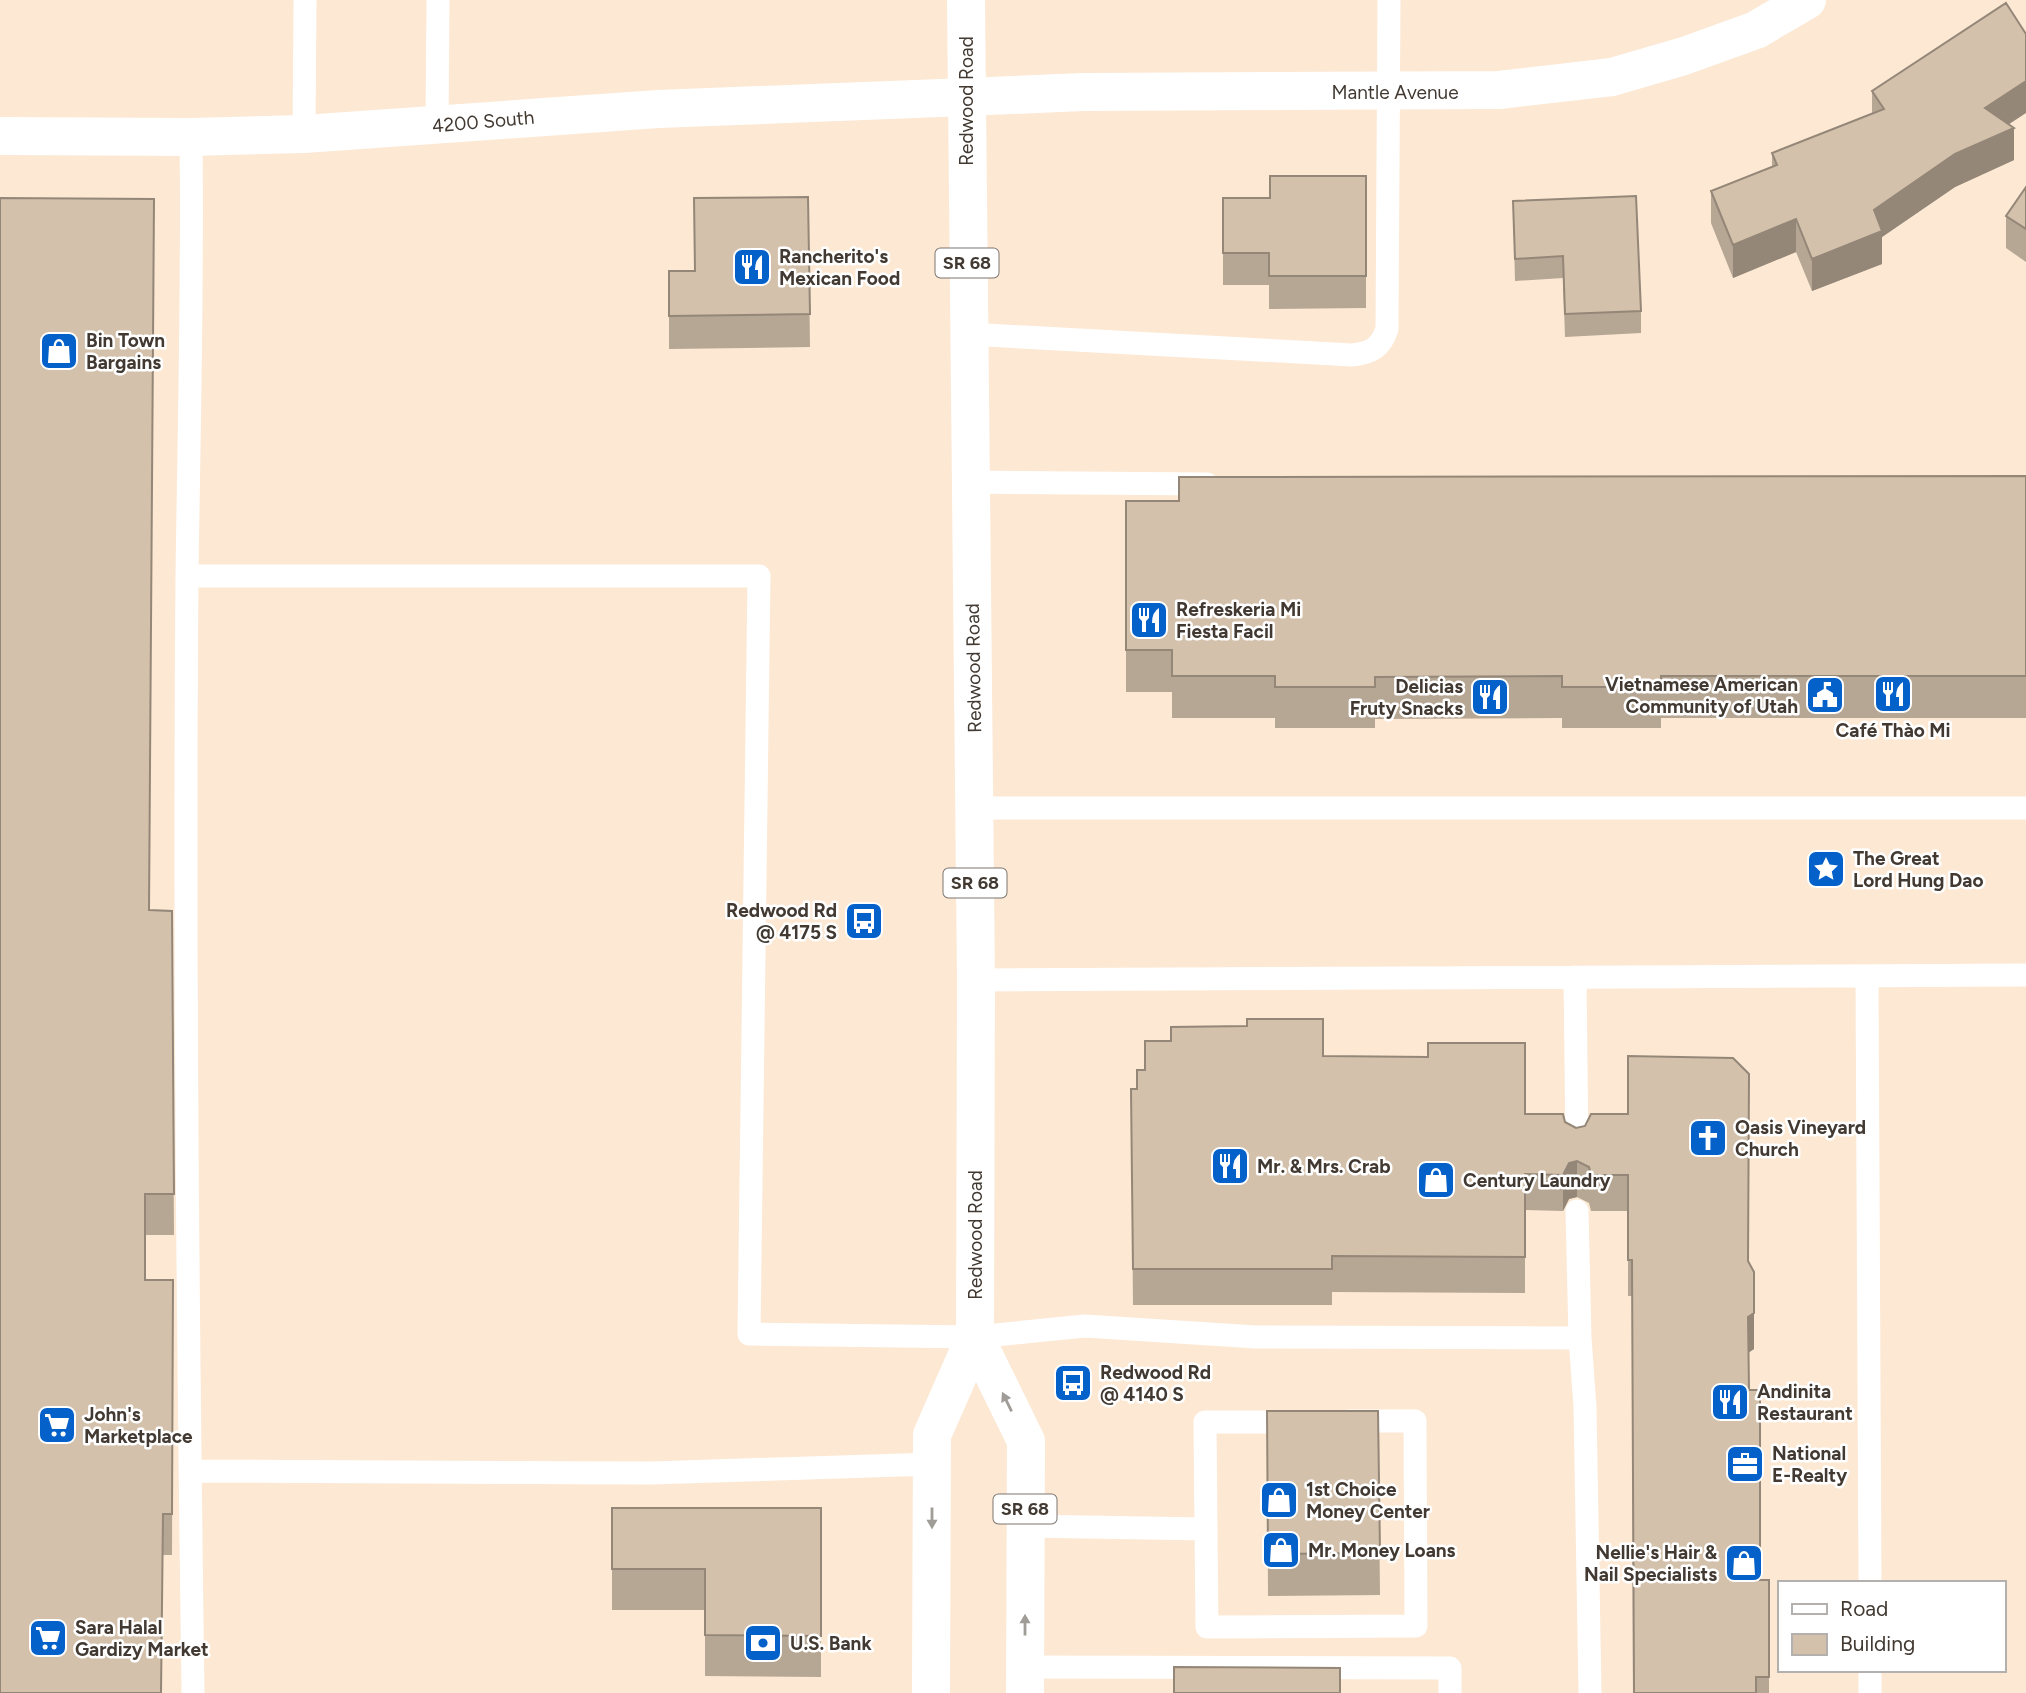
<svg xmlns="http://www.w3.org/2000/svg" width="2026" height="1693" font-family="Figtree,sans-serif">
	<rect width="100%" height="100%" fill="#fce8d3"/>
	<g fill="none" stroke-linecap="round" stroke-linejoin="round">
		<path stroke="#fff" stroke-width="23" d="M 437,126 L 438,0
			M 304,134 L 305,0
			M 191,137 C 193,283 189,429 187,575 C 184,948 188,1320 193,1693
			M 968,334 L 1352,355 C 1372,353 1381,347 1387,329 L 1389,0
			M 970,482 L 1207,484
			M 187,576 L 759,576 L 749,1334 L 975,1337 L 1085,1326 L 1256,1337 L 1580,1338 L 1585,1407 L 1590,1693
			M 974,808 L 2026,808
			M 1867,976 L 1870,1583
			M 1575,977 L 1577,1150
			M 976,980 L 2026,975
			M 1577,1211 L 1580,1338
			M 190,1471 L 651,1473 L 932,1464
			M 1025,1526 L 1206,1529 L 1207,1627 L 1416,1626 L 1415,1421 L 1349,1421
			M 1206,1529 L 1205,1422 L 1297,1422
			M 1025,1667 L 1450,1668 L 1450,1693
			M 1870,1670 L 1870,1693"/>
		<path stroke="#fff" stroke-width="38" d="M 966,97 L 1083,92 L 1499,90 L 1612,77 L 1684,56 L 1756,30 L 1807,0"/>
		<path stroke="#fff" stroke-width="38" d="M 0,136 L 191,137 L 304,134 L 658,109 L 966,97"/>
		<path stroke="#fff" stroke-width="38" d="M 975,1337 L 1026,1441 L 1025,1693
			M 931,1693 L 932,1435 L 975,1337 L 976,980 L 966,0"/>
	</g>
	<path fill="#b6a694" d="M 1872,91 L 2009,125 L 2014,160 L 1955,187 L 1882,237 L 1882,264 L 1812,291 L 1796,252 L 1733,278 L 1711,223 L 1711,191 L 1772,166 L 1772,153 L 1872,113 Z
		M 1366,176 L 1366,308 L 1269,309 L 1269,285 L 1223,285 L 1223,198 L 1270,198 Z
		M 2026,187 L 2026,262 L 2006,248 L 2006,216 Z
		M 808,197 L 810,347 L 669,349 L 669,271 L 694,271 Z
		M 1513,201 L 1641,311 L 1641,333 L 1565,337 L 1563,278 L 1515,281 Z
		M 2026,476 L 2026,718 L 1661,718 L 1661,728 L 1562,728 L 1562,718 L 1375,719 L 1375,728 L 1275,728 L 1275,718 L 1172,718 L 1172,692 L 1126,692 L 1126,501 L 1179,501 Z
		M 149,910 L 172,911 L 174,1235 L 145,1235 L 145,1280 L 173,1280 L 172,1555 L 163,1555 L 0,1693 Z
		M 1323,1056 L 1525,1114 L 1565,1122 L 1748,1261 L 1754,1349 L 1748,1353 L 1749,1390 L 1760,1580 L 1769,1580 L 1769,1693 L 1633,1693 L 1632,1296 L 1628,1296 L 1628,1211 L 1591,1211 L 1589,1203 L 1577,1197 L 1569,1199 L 1563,1211 L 1525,1210 L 1525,1293 L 1332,1292 L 1332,1305 L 1133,1305 L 1131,1089 L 1137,1089 L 1145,1070 Z
		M 1267,1411 L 1378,1411 L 1380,1595 L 1268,1596 Z
		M 612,1508 L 821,1508 L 821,1677 L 705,1676 L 705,1610 L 612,1610 Z"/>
	<path fill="#948778" d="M 2026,81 L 2026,113 L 1985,140 L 1985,108 Z
		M 2014,128 L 2014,160 L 1955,187 L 1882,237 L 1882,264 L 1812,291 L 1812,259 L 1874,210 L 1955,154 Z
		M 1796,219 L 1796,252 L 1733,278 L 1733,245 Z
		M 1577,1161 L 1577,1197 L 1569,1199 L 1563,1211 L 1563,1175 L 1569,1163 Z
		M 1754,1313 L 1754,1349 L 1748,1353 L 1748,1317 Z"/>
	<path fill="#d4c1ac" stroke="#948778" stroke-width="2" d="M 2006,3 L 2026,34 L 2026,81 L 1985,108 L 2014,128 L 1955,154 L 1874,210 L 1882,231 L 1812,259 L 1796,219 L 1733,245 L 1711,191 L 1777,165 L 1772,153 L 1884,109 L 1872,91 Z
		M 1270,176 L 1366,176 L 1366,276 L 1269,276 L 1269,253 L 1223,253 L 1223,198 L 1270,198 Z
		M 2026,187 L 2026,229 L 2006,216 Z
		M 1636,196 L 1641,311 L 1565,314 L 1563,256 L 1515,259 L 1513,201 Z
		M 808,197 L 810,314 L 669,316 L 669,271 L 695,271 L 694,198 Z
		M 0,198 L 154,199 L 149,910 L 172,911 L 174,1194 L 145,1194 L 145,1280 L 173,1280 L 172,1514 L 163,1514 L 161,1693 L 0,1693 Z
		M 2026,476 L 2026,676 L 1661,676 L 1661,687 L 1562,687 L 1562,676 L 1375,677 L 1375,687 L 1275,687 L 1275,676 L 1172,676 L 1172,650 L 1126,650 L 1126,501 L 1179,501 L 1179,477 Z
		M 1247,1019 L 1323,1019 L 1323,1056 L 1428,1057 L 1428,1043 L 1525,1043 L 1525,1114 L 1563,1114 L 1565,1122 L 1576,1128 L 1585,1126 L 1591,1114 L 1628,1114 L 1628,1056 L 1733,1058 L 1749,1074 L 1748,1261 L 1754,1272 L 1754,1313 L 1748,1317 L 1749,1390 L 1760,1390 L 1760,1580 L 1769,1580 L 1769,1677 L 1756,1677 L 1756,1693 L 1634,1693 L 1632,1260 L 1628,1260 L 1628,1175 L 1591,1175 L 1589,1167 L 1577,1161 L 1569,1163 L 1563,1175 L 1525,1174 L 1525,1257 L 1332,1256 L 1332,1269 L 1133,1269 L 1131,1089 L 1137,1089 L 1137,1070 L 1145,1070 L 1145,1041 L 1171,1041 L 1171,1027 L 1247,1026 Z
		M 1267,1411 L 1378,1411 L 1380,1553 L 1268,1554 Z
		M 612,1508 L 821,1508 L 821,1636 L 705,1635 L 705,1569 L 612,1569 Z
		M 1174,1667 L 1340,1668 L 1340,1693 L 1174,1693 Z"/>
	<defs><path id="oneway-solid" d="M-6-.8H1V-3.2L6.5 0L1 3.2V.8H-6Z" transform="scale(1.75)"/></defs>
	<g fill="#a09c98">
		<use href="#oneway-solid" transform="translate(1007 1402) rotate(-116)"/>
		<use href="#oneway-solid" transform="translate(932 1518) rotate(90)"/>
		<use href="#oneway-solid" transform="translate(1025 1625) rotate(-90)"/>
	</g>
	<defs>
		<symbol id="restaurant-square" viewBox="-11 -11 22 22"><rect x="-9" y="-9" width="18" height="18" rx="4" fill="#0361c9" stroke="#fff"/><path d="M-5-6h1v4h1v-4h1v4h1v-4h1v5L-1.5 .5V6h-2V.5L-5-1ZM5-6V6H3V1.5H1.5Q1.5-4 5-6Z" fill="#fff"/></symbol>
		<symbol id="shop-square" viewBox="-11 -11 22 22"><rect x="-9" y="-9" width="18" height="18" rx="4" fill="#0361c9" stroke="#fff"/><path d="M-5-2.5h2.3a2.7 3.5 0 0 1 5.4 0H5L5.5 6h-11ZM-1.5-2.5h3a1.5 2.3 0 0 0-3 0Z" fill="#fff"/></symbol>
		<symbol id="civic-square" viewBox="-11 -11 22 22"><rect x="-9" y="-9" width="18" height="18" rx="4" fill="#0361c9" stroke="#fff"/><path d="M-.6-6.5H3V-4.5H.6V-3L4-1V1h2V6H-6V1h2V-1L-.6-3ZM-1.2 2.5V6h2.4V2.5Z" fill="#fff"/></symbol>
		<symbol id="sight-square" viewBox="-11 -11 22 22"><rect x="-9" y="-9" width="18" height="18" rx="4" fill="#0361c9" stroke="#fff"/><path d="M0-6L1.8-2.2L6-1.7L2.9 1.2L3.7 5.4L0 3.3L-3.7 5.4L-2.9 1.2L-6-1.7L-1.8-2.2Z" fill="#fff"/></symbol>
		<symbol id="bus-square" viewBox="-11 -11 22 22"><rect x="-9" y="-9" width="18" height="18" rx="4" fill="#0361c9" stroke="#fff"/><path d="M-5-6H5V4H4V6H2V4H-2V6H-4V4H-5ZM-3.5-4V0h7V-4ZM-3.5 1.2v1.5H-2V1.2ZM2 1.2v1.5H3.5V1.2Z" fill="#fff"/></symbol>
		<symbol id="church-square" viewBox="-11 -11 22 22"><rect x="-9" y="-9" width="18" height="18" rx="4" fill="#0361c9" stroke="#fff"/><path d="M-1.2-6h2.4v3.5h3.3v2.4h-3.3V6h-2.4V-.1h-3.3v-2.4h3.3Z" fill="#fff"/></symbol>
		<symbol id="supermarket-square" viewBox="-11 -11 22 22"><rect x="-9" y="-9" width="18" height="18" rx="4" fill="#0361c9" stroke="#fff"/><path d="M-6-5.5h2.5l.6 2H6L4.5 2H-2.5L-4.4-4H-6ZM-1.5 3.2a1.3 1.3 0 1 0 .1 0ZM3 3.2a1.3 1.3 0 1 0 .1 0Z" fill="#fff"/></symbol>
		<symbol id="office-square" viewBox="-11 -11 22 22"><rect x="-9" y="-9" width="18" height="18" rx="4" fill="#0361c9" stroke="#fff"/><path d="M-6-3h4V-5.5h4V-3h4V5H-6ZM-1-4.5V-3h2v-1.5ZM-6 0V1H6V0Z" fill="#fff"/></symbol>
		<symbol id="bank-square" viewBox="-11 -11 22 22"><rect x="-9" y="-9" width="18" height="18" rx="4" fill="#0361c9" stroke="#fff"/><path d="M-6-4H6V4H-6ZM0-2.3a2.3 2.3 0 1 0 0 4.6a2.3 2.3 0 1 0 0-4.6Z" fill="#fff"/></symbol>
	</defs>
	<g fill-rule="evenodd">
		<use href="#restaurant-square" x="730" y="245" width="44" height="44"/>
		<use href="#shop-square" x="37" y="329" width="44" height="44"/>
		<use href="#restaurant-square" x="1127" y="598" width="44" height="44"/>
		<use href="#restaurant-square" x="1871" y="672" width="44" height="44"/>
		<use href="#civic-square" x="1803" y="673" width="44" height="44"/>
		<use href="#restaurant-square" x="1468" y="675" width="44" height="44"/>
		<use href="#sight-square" x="1804" y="847" width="44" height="44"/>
		<use href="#bus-square" x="842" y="899" width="44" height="44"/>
		<use href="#church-square" x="1686" y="1116" width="44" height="44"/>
		<use href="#restaurant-square" x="1208" y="1144" width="44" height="44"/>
		<use href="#shop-square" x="1414" y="1158" width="44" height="44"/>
		<use href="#bus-square" x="1051" y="1361" width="44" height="44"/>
		<use href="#restaurant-square" x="1708" y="1380" width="44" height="44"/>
		<use href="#supermarket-square" x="35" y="1403" width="44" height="44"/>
		<use href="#office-square" x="1723" y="1442" width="44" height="44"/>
		<use href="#shop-square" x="1257" y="1478" width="44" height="44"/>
		<use href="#shop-square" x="1259" y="1528" width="44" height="44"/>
		<use href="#shop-square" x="1722" y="1541" width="44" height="44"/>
		<use href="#supermarket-square" x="26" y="1616" width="44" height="44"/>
		<use href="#bank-square" x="741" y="1621" width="44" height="44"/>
	</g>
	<g text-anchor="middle" stroke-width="5" stroke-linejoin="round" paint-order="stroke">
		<g fill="#fff" stroke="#7b7570" stroke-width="2">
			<rect x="935.5" y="248.5" width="63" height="29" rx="5"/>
			<rect x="943.5" y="868.5" width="63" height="29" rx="5"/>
			<rect x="993.5" y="1494.5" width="63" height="29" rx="5"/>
		</g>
		<g font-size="18" font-weight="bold" fill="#423a32">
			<text x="967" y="269">SR 68</text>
			<text x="975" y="889">SR 68</text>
			<text x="1025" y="1515">SR 68</text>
		</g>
		<g font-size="19" fill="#423a32" stroke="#fff">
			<text x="1395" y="99">Mantle Avenue</text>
			<text transform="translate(966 101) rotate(-90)" y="7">Redwood Road</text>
			<text transform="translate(483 121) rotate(-5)" y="7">4200 South</text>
			<text transform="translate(973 668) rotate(-91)" y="7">Redwood Road</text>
			<text transform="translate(975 1235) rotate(-90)" y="7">Redwood Road</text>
		</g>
		<g font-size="19" font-weight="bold" fill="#423a32" stroke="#fff" text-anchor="start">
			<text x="779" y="263">Rancherito's<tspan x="779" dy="22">Mexican Food</tspan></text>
			<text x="86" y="347">Bin Town<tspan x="86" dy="22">Bargains</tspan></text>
			<text x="1176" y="616">Refreskeria Mi<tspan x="1176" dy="22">Fiesta Facil</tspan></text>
			<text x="1798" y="691" text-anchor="end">Vietnamese American<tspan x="1798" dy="22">Community of Utah</tspan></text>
			<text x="1463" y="693" text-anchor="end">Delicias<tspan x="1463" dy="22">Fruty Snacks</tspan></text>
			<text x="1893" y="737" text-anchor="middle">Café Thào Mi</text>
			<text x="1853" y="865">The Great<tspan x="1853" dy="22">Lord Hung Dao</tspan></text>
			<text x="837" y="917" text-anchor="end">Redwood Rd<tspan x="837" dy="22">@ 4175 S</tspan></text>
			<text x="1735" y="1134">Oasis Vineyard<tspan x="1735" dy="22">Church</tspan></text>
			<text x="1257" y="1173">Mr. &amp; Mrs. Crab</text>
			<text x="1463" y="1187">Century Laundry</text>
			<text x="1100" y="1379">Redwood Rd<tspan x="1100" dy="22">@ 4140 S</tspan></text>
			<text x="1757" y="1398">Andinita<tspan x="1757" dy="22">Restaurant</tspan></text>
			<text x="84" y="1421">John's<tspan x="84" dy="22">Marketplace</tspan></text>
			<text x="1772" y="1460">National<tspan x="1772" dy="22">E-Realty</tspan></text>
			<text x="1306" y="1496">1st Choice<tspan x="1306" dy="22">Money Center</tspan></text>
			<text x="1308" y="1557">Mr. Money Loans</text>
			<text x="1717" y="1559" text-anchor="end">Nellie's Hair &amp;<tspan x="1717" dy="22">Nail Specialists</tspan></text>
			<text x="75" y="1634">Sara Halal<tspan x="75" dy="22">Gardizy Market</tspan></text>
			<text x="790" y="1650">U.S. Bank</text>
		</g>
	</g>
	<rect x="1778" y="1581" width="228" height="91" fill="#ffffff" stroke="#b3b0ad" stroke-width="2"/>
	<rect x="1792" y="1604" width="35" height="10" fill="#ffffff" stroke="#b3b0ad" stroke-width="2"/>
	<text x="1840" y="1616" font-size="21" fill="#423a32">Road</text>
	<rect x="1792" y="1634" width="35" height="21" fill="#d4c1ac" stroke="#b3b0ad" stroke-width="2"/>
	<text x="1840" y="1651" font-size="21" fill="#423a32">Building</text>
</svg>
